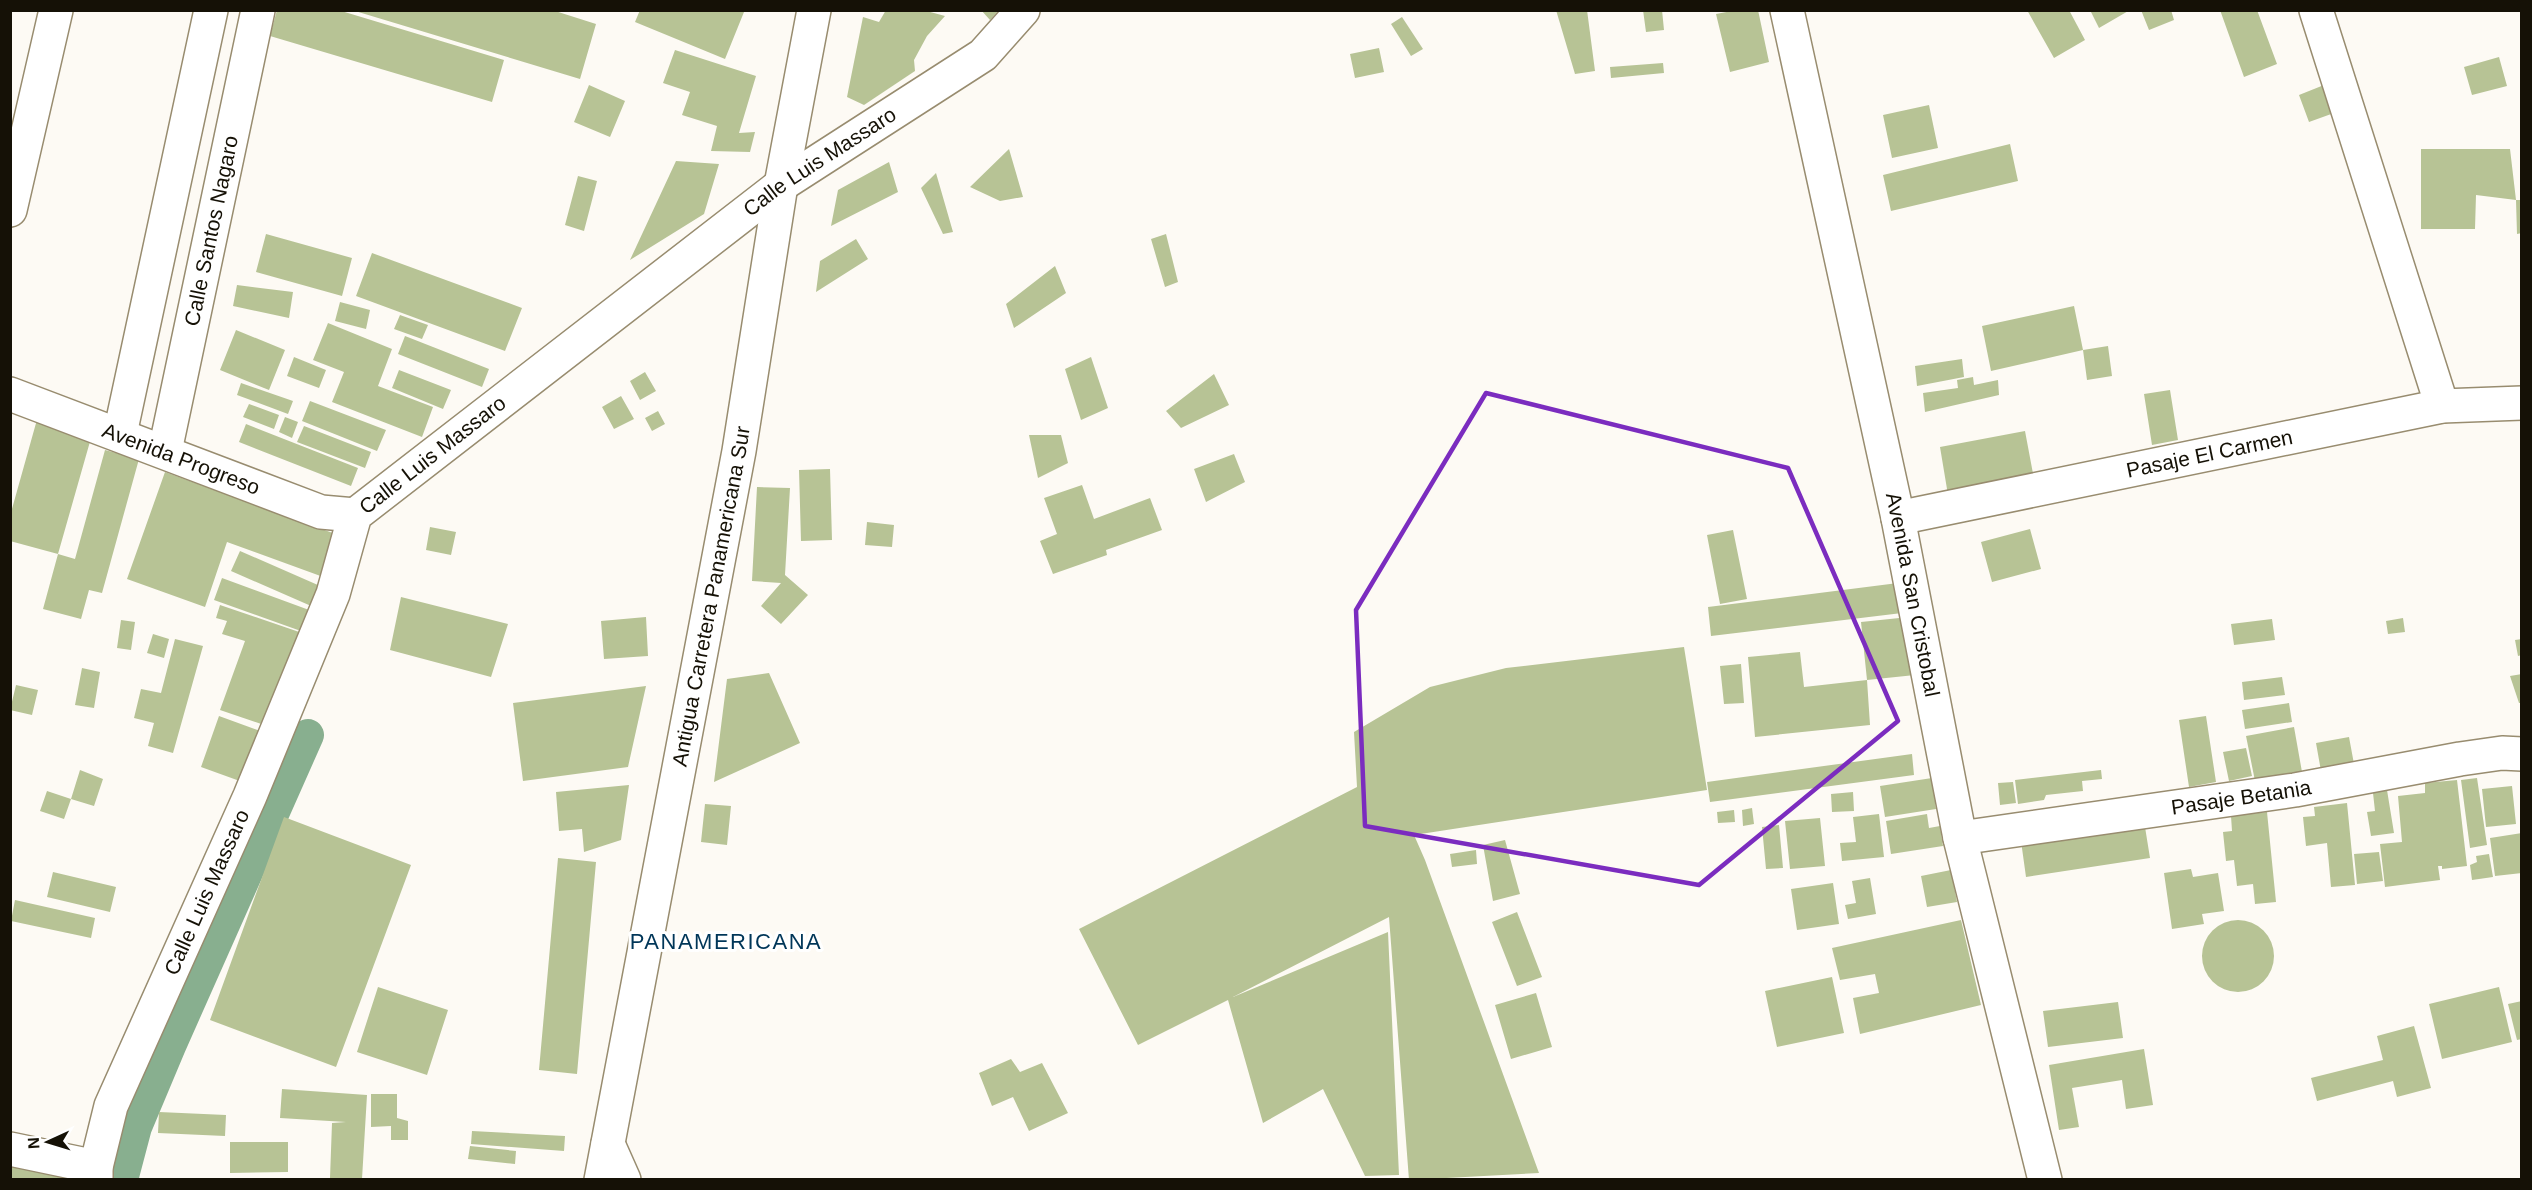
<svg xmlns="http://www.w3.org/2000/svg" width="2532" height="1190" font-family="Arial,sans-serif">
	<rect width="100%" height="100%" fill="#fdfaf4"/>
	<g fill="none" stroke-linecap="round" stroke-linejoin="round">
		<path stroke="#88af8f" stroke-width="32" d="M 122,1180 L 136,1127 L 170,1046 L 308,735"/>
	</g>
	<path fill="#b7c395" d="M 277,10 L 338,10 L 504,60 L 492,102 L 270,36 Z
		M 552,10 L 596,24 L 580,79 L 355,11 Z
		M 640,10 L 741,10 L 744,12 L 725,59 L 635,22 Z
		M 886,10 L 923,10 L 945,16 L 927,36 L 914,60 L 915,71 L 864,105 L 847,97 L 863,17 L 879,22 Z
		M 981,10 L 999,10 L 990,20 Z
		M 1556,10 L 1587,10 L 1595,71 L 1575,74 Z
		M 1643,10 L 1662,10 L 1664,30 L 1646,32 Z
		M 1737,10 L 1758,10 L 1769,62 L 1730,72 L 1716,14 Z
		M 2027,10 L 2069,10 L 2085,40 L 2054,58 Z
		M 2090,10 L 2130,10 L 2099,28 Z
		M 2141,10 L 2171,10 L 2174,20 L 2149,30 Z
		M 2220,10 L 2257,10 L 2277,64 L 2244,77 Z
		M 1402,17 L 1423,49 L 1411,56 L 1391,24 Z
		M 1379,48 L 1384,72 L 1355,78 L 1350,54 Z
		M 675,50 L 756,76 L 739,133 L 755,132 L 750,152 L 711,151 L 717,126 L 682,115 L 690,92 L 663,83 Z
		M 2499,57 L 2507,86 L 2472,95 L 2464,67 Z
		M 1663,63 L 1664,73 L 1611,78 L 1610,67 Z
		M 589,85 L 625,101 L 610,137 L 574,122 Z
		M 2324,85 L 2334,113 L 2309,122 L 2299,95 Z
		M 1929,105 L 1938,148 L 1892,158 L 1883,115 Z
		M 2010,144 L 2018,181 L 1891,211 L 1883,175 Z
		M 1009,149 L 1023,197 L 1000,201 L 970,187 Z
		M 2421,149 L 2510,149 L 2516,200 L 2522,200 L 2522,233 L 2517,234 L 2516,200 L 2476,195 L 2475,229 L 2421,229 Z
		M 676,161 L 719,164 L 704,214 L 630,260 Z
		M 889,162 L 898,192 L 831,226 L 838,190 Z
		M 936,173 L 953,232 L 943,234 L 921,188 Z
		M 578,176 L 597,181 L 584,231 L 565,225 Z
		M 266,234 L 352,258 L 342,296 L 256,272 Z
		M 1166,234 L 1178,282 L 1165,287 L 1151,239 Z
		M 856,239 L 868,259 L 816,292 L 820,261 Z
		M 372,253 L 522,308 L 505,351 L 356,296 Z
		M 1055,266 L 1066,293 L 1014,328 L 1006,304 Z
		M 237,285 L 293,292 L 289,318 L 233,306 Z
		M 340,302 L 370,310 L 366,329 L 335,321 Z
		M 2074,306 L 2083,350 L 1991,371 L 1982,326 Z
		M 400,315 L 428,325 L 422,339 L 394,329 Z
		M 328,323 L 392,349 L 378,386 L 433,407 L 422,437 L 332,402 L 344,372 L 313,360 Z
		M 236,330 L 285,350 L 269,390 L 220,370 Z
		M 405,336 L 489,369 L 482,387 L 398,354 Z
		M 2108,346 L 2112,376 L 2087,380 L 2083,350 Z
		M 294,357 L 326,370 L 319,388 L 287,376 Z
		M 1091,357 L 1108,408 L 1081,420 L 1065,369 Z
		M 1962,359 L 1964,377 L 1917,386 L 1915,366 Z
		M 399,370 L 451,390 L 443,409 L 392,388 Z
		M 645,372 L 656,391 L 640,400 L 630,381 Z
		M 1214,374 L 1229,405 L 1181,428 L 1166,411 Z
		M 1973,377 L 1974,385 L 1998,380 L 1999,395 L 1925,412 L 1923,393 L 1958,388 L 1957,380 Z
		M 241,383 L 293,401 L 288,414 L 237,395 Z
		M 2170,390 L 2178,440 L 2152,445 L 2144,394 Z
		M 621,396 L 634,419 L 614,429 L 602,407 Z
		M 310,401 L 386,430 L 377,451 L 302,421 Z
		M 249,404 L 279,415 L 274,429 L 243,417 Z
		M 658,411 L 665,424 L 652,431 L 645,418 Z
		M 38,416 L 93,431 L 58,554 L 75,559 L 105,450 L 139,459 L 102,593 L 89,590 L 81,619 L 43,609 L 58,554 L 10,541 L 10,516 Z
		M 285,417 L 298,422 L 292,438 L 279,432 Z
		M 246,424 L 358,468 L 351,486 L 239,442 Z
		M 304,426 L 371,452 L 365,468 L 297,442 Z
		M 2025,431 L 2034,479 L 1948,495 L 1940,447 Z
		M 1029,435 L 1061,435 L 1068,463 L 1038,478 Z
		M 1234,454 L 1245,482 L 1206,502 L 1194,469 Z
		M 830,469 L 832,540 L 801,541 L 799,470 Z
		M 165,472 L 341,536 L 326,578 L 227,542 L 205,607 L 127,579 Z
		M 1082,485 L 1094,519 L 1150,498 L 1162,530 L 1106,550 L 1107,555 L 1053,574 L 1040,541 L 1057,534 L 1044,498 Z
		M 757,487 L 790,488 L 785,575 L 808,595 L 781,624 L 761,606 L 781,583 L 752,581 Z
		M 867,522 L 894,525 L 892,547 L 865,545 Z
		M 430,527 L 456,532 L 451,555 L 426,550 Z
		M 2030,529 L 2041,569 L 1992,582 L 1981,542 Z
		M 1733,530 L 1747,599 L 1720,604 L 1707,535 Z
		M 240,551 L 327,589 L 318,609 L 231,571 Z
		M 222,578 L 320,614 L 312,635 L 214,600 Z
		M 1898,583 L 1902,613 L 1711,636 L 1708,607 Z
		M 401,597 L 508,624 L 491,677 L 390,650 Z
		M 220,605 L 305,634 L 270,727 L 220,710 L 245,641 L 222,634 L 227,621 L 216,618 Z
		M 646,617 L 648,656 L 604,659 L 601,621 Z
		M 1909,617 L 1915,675 L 1867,680 L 1861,622 Z
		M 2403,618 L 2405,632 L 2388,634 L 2386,621 Z
		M 2272,619 L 2275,640 L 2234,645 L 2231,624 Z
		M 121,620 L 135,622 L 131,650 L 117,648 Z
		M 153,634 L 169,639 L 164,658 L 147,653 Z
		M 175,639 L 203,646 L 173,753 L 148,746 L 154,723 L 134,718 L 141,689 L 161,693 Z
		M 2522,639 L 2522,655 L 2518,656 L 2515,640 Z
		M 1684,647 L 1707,790 L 1414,835 L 1425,860 L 1539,1173 L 1409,1180 L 1389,917 L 1233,997 L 1388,932 L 1399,1175 L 1365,1176 L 1323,1089 L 1263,1123 L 1228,1000 L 1138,1045 L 1079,929 L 1357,787 L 1354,732 L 1430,687 L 1506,668 Z
		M 1800,652 L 1804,687 L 1867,680 L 1870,725 L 1755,737 L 1748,657 Z
		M 1741,664 L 1744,703 L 1724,704 L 1720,666 Z
		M 82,668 L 100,672 L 94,708 L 75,705 Z
		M 769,673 L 800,743 L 714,782 L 727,679 Z
		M 2522,674 L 2522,703 L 2519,703 L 2510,676 Z
		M 2282,677 L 2285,695 L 2244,700 L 2242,682 Z
		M 16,685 L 38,690 L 32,715 L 10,710 Z
		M 646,686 L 628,767 L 523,781 L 513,703 Z
		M 2289,703 L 2292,722 L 2245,729 L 2242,710 Z
		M 219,716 L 266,733 L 248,784 L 201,767 Z
		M 2206,716 L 2216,782 L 2189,787 L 2179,720 Z
		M 2294,727 L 2302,772 L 2255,781 L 2246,736 Z
		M 2349,737 L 2354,764 L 2321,771 L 2316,743 Z
		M 2246,748 L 2252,776 L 2229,781 L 2223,752 Z
		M 1912,754 L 1914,775 L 1710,802 L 1707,782 Z
		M 80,770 L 103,779 L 94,806 L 71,799 Z
		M 2101,770 L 2102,779 L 2082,781 L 2083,791 L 2046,795 L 2044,800 L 2018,804 L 2015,780 Z
		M 1932,778 L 1936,809 L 1885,817 L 1880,786 Z
		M 2477,778 L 2487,845 L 2470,848 L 2461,780 Z
		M 2457,780 L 2467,866 L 2442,869 L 2442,866 L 2438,866 L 2440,880 L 2385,887 L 2380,844 L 2402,842 L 2398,796 L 2425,793 L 2425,783 Z
		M 2013,782 L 2016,803 L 2000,805 L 1998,783 Z
		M 629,785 L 621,840 L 584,852 L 582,829 L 559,831 L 556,792 Z
		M 2512,786 L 2516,824 L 2486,827 L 2482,789 Z
		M 2387,790 L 2394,833 L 2371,836 L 2367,812 L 2375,811 L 2373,793 Z
		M 47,791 L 71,799 L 64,819 L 40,811 Z
		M 1853,792 L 1854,811 L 1832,812 L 1831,794 Z
		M 2347,803 L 2355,885 L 2331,887 L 2327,843 L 2306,846 L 2303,817 L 2315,816 L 2314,807 Z
		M 705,804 L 731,806 L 727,845 L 701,842 Z
		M 1752,808 L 1754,824 L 1743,826 L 1742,810 Z
		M 1734,810 L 1735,822 L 1718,823 L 1717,812 Z
		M 2267,812 L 2276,902 L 2255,904 L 2253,884 L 2237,886 L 2234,860 L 2226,861 L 2223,832 L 2232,831 L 2231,816 Z
		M 1879,814 L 1884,857 L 1842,861 L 1840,843 L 1856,842 L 1853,817 Z
		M 1927,814 L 1929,828 L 1940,826 L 1943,846 L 1891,854 L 1886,821 Z
		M 284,817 L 411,865 L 336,1067 L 210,1020 Z
		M 1820,818 L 1825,866 L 1790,869 L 1785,821 Z
		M 2138,824 L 2139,830 L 2145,827 L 2150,858 L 2026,877 L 2021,841 Z
		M 1779,825 L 1783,868 L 1766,869 L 1762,827 Z
		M 2522,833 L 2522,873 L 2495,876 L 2490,838 Z
		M 1505,840 L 1520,894 L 1493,901 L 1483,845 Z
		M 1476,850 L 1477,864 L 1452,867 L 1450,854 Z
		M 2379,852 L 2383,881 L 2357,884 L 2354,854 Z
		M 2489,854 L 2493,877 L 2472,880 L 2470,865 L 2477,862 L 2476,856 Z
		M 558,858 L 596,862 L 577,1074 L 539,1070 Z
		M 2191,869 L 2193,877 L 2218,873 L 2224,911 L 2202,914 L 2204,924 L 2172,929 L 2164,873 Z
		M 1951,870 L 1957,902 L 1927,907 L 1921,876 Z
		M 53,872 L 116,887 L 110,912 L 47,897 Z
		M 1870,878 L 1876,914 L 1848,919 L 1845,905 L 1856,903 L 1852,881 Z
		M 1833,883 L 1839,924 L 1797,930 L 1791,889 Z
		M 15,900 L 95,918 L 91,938 L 11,921 Z
		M 1517,912 L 1542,977 L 1517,986 L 1492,922 Z
		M2202 956a36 36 0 1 1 72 0a36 36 0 1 1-72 0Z
		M 1961,920 L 1981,1005 L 1860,1034 L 1853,998 L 1879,993 L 1875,974 L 1840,980 L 1832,948 Z
		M 1832,977 L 1844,1033 L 1777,1047 L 1765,991 Z
		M 378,987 L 448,1010 L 427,1075 L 357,1052 Z
		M 2499,987 L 2512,1042 L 2442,1059 L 2429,1004 Z
		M 1536,993 L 1552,1047 L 1511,1059 L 1495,1005 Z
		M 2522,1001 L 2522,1039 L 2517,1040 L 2508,1004 Z
		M 2118,1002 L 2123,1038 L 2048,1047 L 2043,1011 Z
		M 2414,1026 L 2431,1088 L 2397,1097 L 2393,1081 L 2317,1101 L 2311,1078 L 2383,1060 L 2377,1036 Z
		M 2144,1049 L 2153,1105 L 2126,1109 L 2122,1080 L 2072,1088 L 2079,1127 L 2059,1130 L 2049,1065 Z
		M 1011,1059 L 1020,1072 L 1042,1063 L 1068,1113 L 1029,1131 L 1013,1097 L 992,1106 L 979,1073 Z
		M 282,1089 L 367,1095 L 362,1179 L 330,1178 L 332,1123 L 346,1122 L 280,1118 Z
		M 371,1094 L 397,1094 L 397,1118 L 408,1121 L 408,1140 L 391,1140 L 391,1126 L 371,1127 Z
		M 159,1112 L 226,1115 L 225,1136 L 158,1133 Z
		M 472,1131 L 565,1136 L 564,1151 L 471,1144 Z
		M 230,1142 L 288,1142 L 288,1172 L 230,1173 Z
		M 470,1146 L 516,1151 L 515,1164 L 468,1159 Z
		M 10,1166 L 70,1178 L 70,1180 L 10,1180 Z"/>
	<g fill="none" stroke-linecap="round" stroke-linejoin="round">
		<defs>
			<g id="street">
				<path id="s1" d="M 1787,10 L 1898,518 L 1960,838 L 2045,1180"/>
				<path d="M 2316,10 L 2442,406"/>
				<path d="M 10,210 L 56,10"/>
				<path id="s2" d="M 10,394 L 321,512 L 355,515"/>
				<path d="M 120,434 L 211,10"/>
				<path id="s3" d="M 165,451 L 258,10"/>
				<path id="s4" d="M 1898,518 L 2442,406 L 2522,403"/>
				<path id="s5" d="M 1960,838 L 2295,790 L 2460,759 L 2502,753 L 2522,754"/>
				<path d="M 608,1144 L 624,1180"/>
				<path d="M 10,1149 L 96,1167"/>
				<path id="s6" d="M 96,1180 L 96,1167 L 111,1106 L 250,796 L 333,594 L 355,515 L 781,185 L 983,55 L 1023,10"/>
			</g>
			<g id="highway">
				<path id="s7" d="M 601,1180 L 739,451 L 781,185 L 814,10"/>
			</g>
		</defs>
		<use href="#street" stroke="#988c6f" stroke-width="36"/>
		<use href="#highway" stroke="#988c6f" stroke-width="36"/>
		<use href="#street" stroke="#fff" stroke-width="33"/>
		<use href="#highway" stroke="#fff" stroke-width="33"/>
	</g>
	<path fill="none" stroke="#7b2cbf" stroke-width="4.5" stroke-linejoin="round" d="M 1486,393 L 1788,468 L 1898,721 L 1699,885 L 1365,826 L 1356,610 Z"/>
	<g text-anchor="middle" stroke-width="6" stroke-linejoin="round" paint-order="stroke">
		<g font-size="21" fill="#151106" stroke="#fff">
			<text dy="7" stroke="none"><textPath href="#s6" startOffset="1300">Calle Luis Massaro</textPath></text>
			<text dy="7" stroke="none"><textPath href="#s3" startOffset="225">Calle Santos Nagaro</textPath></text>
			<text dy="7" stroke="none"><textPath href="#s4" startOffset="318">Pasaje El Carmen</textPath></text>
			<text dy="7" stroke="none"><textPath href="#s6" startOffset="814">Calle Luis Massaro</textPath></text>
			<text dy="7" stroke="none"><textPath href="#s2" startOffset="183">Avenida Progreso</textPath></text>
			<text dy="7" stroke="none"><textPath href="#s7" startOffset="594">Antigua Carretera Panamericana Sur</textPath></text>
			<text dy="7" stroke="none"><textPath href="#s1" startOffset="598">Avenida San Cristobal</textPath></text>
			<text dy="7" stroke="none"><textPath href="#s5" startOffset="284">Pasaje Betania</textPath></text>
			<text dy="7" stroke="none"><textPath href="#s6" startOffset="310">Calle Luis Massaro</textPath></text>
		</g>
		<g font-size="22" letter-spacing="1.5" fill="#003658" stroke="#fff">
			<text x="726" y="949">PANAMERICANA</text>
		</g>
	</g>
	<rect width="2532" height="1190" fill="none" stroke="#151106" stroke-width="24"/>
	<g transform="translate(48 1142) rotate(266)" stroke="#ffffff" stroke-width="4.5" paint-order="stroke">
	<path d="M0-4.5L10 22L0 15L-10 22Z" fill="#151106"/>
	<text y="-9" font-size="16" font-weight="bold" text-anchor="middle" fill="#151106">N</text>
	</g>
</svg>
